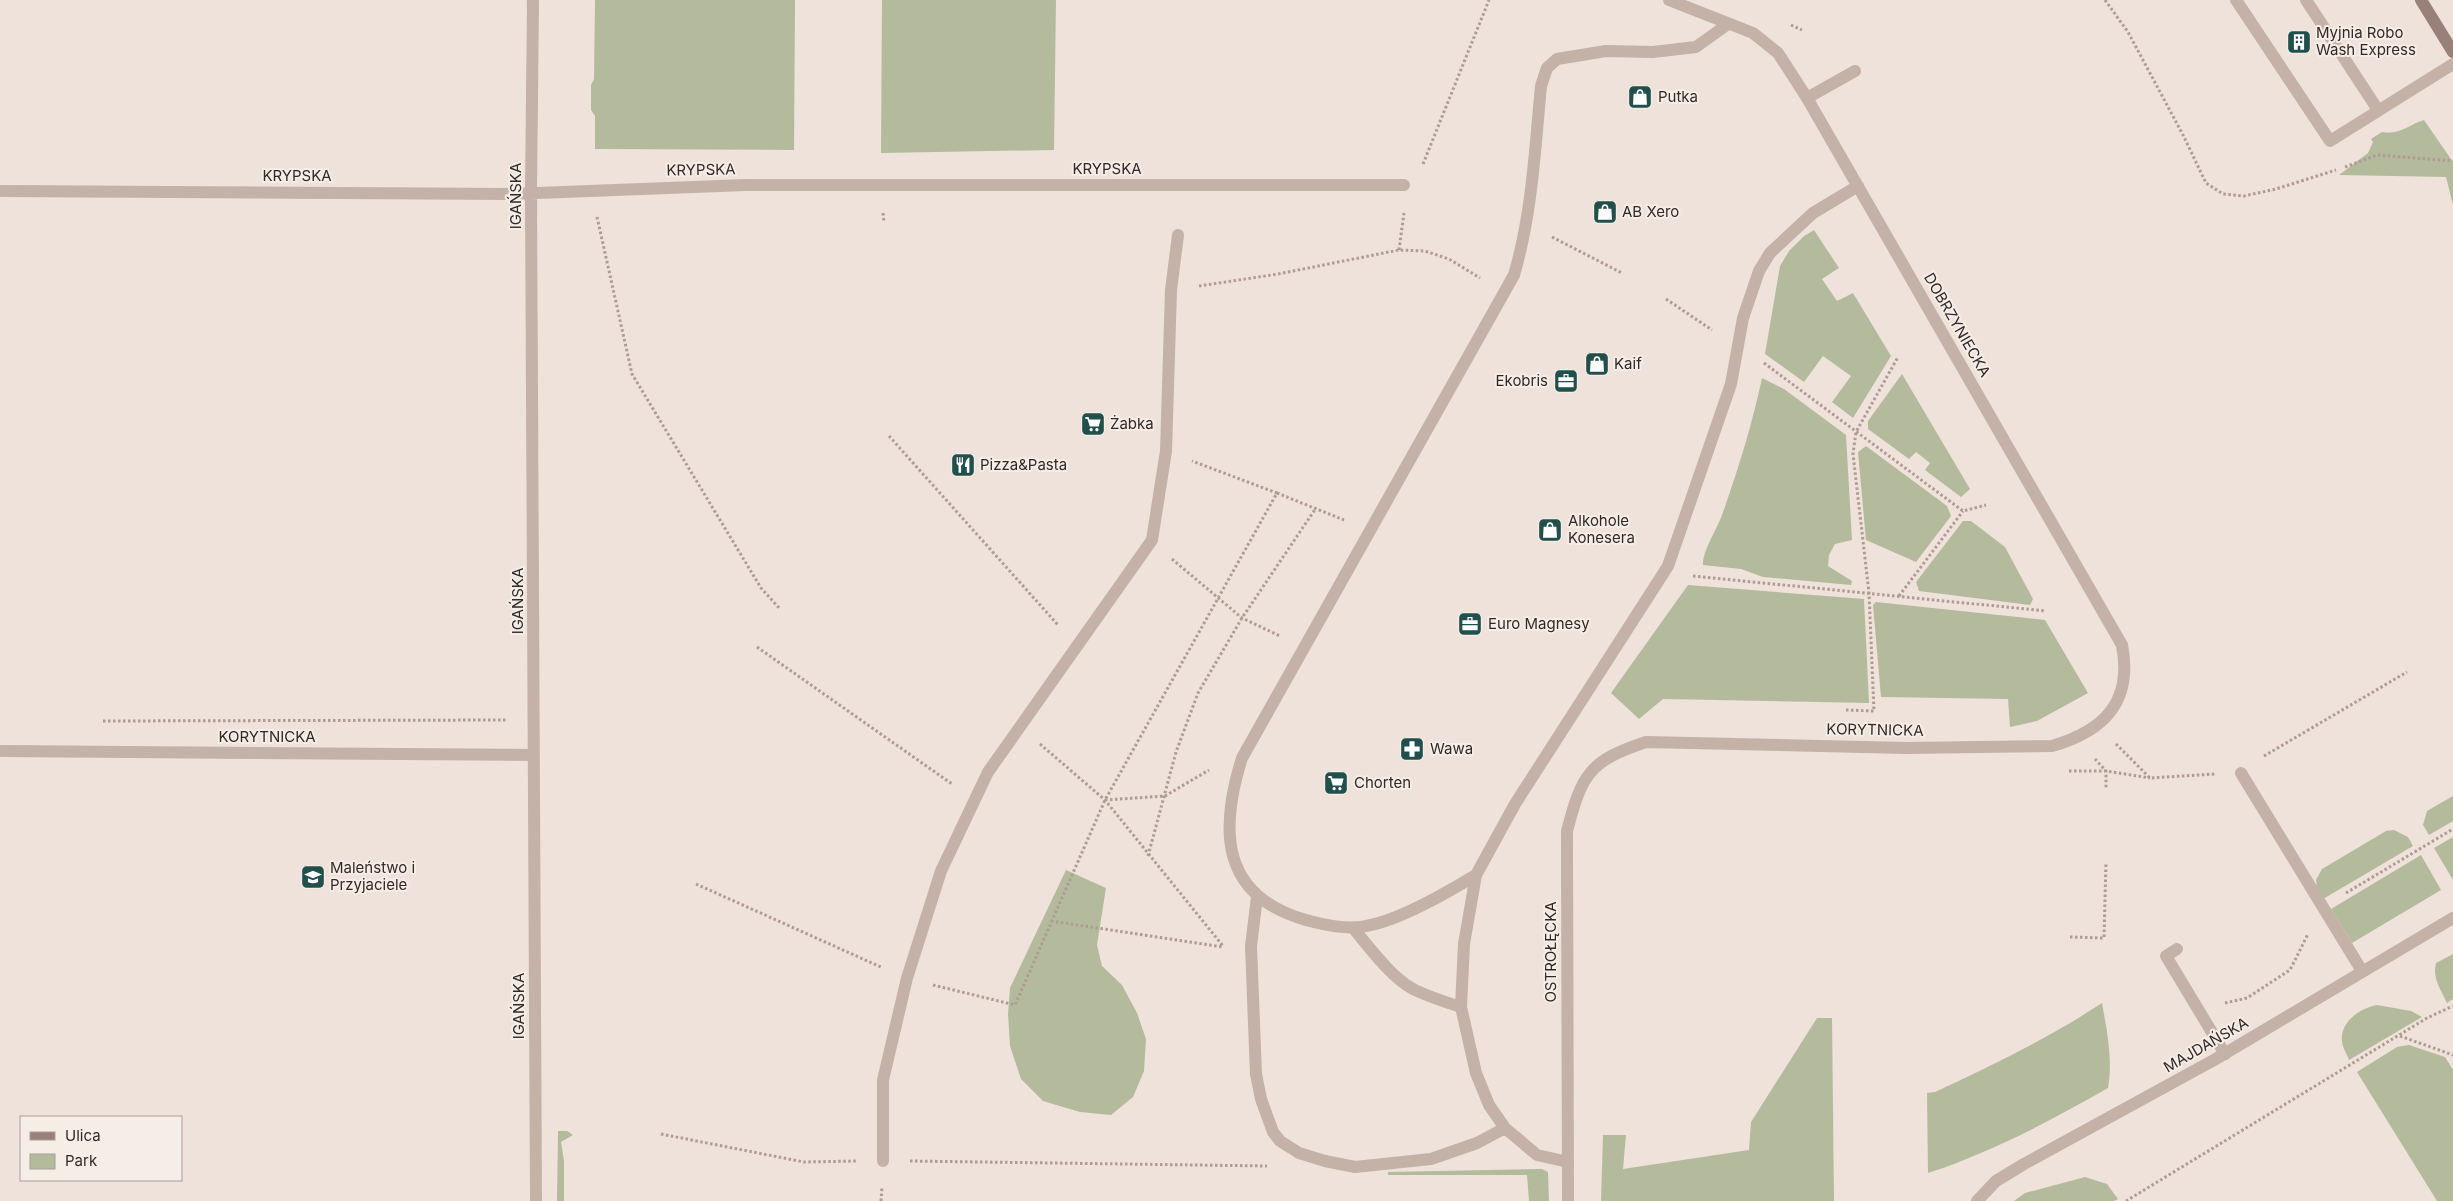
<svg xmlns="http://www.w3.org/2000/svg" width="2453" height="1201" font-family="Inter,sans-serif">
	<rect width="100%" height="100%" fill="#eee2da"/>
	<path fill="#b4bb9c" d="M 595,0 L 795,0 L 794,150 L 595,149 L 595,116 L 591,110 L 591,85 L 594,79 Z
		M 882,0 L 1056,0 L 1054,150 L 881,153 Z
		M 2424,120 L 2453,162 L 2453,205 L 2446,177 L 2339,175 L 2368,153 L 2373,142 L 2371,139 L 2382,132 C 2400,135 2408,125 2424,120 Z
		M 1814,230 L 1839,268 L 1822,279 L 1837,301 L 1853,293 L 1891,356 L 1853,418 L 1832,402 L 1851,376 L 1823,356 L 1804,382 L 1765,354 L 1780,266 L 1789,251 L 1804,236 Z
		M 1902,374 L 1970,489 L 1961,497 L 1925,470 L 1930,463 L 1916,452 L 1909,459 L 1868,429 L 1868,421 Z
		M 1762,378 L 1784,389 L 1846,435 L 1852,540 L 1835,544 L 1829,555 L 1828,566 L 1852,581 L 1851,585 L 1763,577 L 1741,569 L 1703,565 C 1702,552 1717,529 1722,515 C 1738,470 1752,425 1762,378 Z
		M 1866,446 L 1947,506 L 1951,516 L 1916,562 L 1866,540 L 1858,452 Z
		M 1963,521 L 1971,521 L 2005,547 L 2033,599 L 2030,605 L 1919,591 L 1916,582 Z
		M 1688,585 L 1864,599 L 1869,703 L 1663,699 L 1639,719 L 1611,693 Z
		M 1876,602 L 2045,620 L 2088,693 L 2037,721 L 2010,727 L 2008,699 L 1881,697 L 1873,605 Z
		M 2453,796 L 2453,821 L 2429,835 L 2423,825 L 2427,811 Z
		M 2394,830 L 2408,837 L 2413,846 L 2323,899 L 2317,888 L 2316,880 L 2322,869 L 2386,831 Z
		M 2453,837 L 2453,880 L 2434,848 Z
		M 2421,855 L 2441,890 L 2352,943 L 2331,909 Z
		M 1066,870 L 1106,888 L 1097,945 L 1102,966 L 1122,985 L 1137,1013 L 1146,1039 L 1144,1071 L 1133,1097 L 1111,1115 L 1080,1112 L 1043,1101 L 1021,1079 L 1010,1046 L 1008,1014 L 1010,988 Z
		M 2453,954 L 2453,999 L 2447,1003 C 2441,990 2432,978 2436,963 Z
		M 2102,1003 C 2107,1031 2113,1060 2108,1088 C 2050,1121 1992,1152 1928,1173 L 1927,1093 L 1935,1092 C 1993,1065 2049,1038 2102,1003 Z
		M 2377,1005 L 2411,1011 L 2422,1017 L 2349,1060 C 2347,1054 2342,1047 2342,1041 C 2340,1021 2361,1008 2377,1005 Z
		M 1817,1018 L 1832,1018 L 1834,1201 L 1601,1201 L 1603,1135 L 1626,1135 L 1623,1169 L 1749,1150 L 1751,1122 Z
		M 2409,1045 L 2445,1057 L 2453,1070 L 2453,1201 L 2437,1201 L 2357,1072 L 2397,1047 Z
		M 558,1131 L 567,1131 L 573,1135 L 561,1142 L 564,1161 L 564,1201 L 557,1201 Z
		M 1542,1169 L 1548,1172 L 1549,1201 L 1529,1201 L 1527,1175 L 1388,1175 L 1388,1172 Z
		M 2085,1177 L 2107,1184 L 2118,1199 L 2114,1201 L 2014,1201 L 2025,1193 Z"/>
	<g fill="none" stroke-linecap="round" stroke-linejoin="round">
		<path stroke="#b09b92" stroke-width="3" stroke-dasharray="2.5 2.5" stroke-linecap="butt" d="M 2105,0 L 2128,32 L 2183,135 L 2206,183 L 2223,194 L 2244,196 L 2276,189 L 2336,170
			M 1791,25 L 1802,30
			M 1423,164 L 1489,0
			M 2345,167 L 2377,155 L 2453,161
			M 883,213 L 884,222
			M 597,217 L 632,374 L 761,588 L 780,609
			M 1552,237 L 1622,273
			M 1399,250 L 1404,213
			M 1199,286 L 1278,274 L 1399,250 L 1425,251 L 1449,259 L 1480,278
			M 1666,299 L 1712,330
			M 1764,363 L 1963,511 L 1986,505
			M 889,436 L 1058,625
			M 1277,493 L 1344,520
			M 1172,559 L 1242,618 L 1280,636
			M 1693,576 L 2046,611
			M 1899,596 L 1963,511
			M 757,647 L 952,784
			M 1846,710 L 1874,711 L 1869,593 L 1853,454 L 1856,432 L 1898,357
			M 103,721 L 507,720
			M 1040,744 L 1105,800 L 1223,946
			M 2116,744 L 2150,778 L 2215,774
			M 2264,756 L 2407,672
			M 2095,759 L 2106,771 L 2106,788
			M 2069,771 L 2106,771 L 2150,778
			M 1105,800 L 1165,796 L 1209,770
			M 1148,856 L 1176,752 L 1198,693 L 1242,618 L 1316,508
			M 696,884 L 883,968
			M 2346,893 L 2453,829
			M 1051,921 L 1223,947
			M 2070,937 L 2104,938 L 2106,862
			M 933,985 L 1015,1005 L 1105,800 L 1277,493 L 1192,461
			M 2225,1003 L 2247,998 L 2290,970 L 2308,934
			M 2400,1036 L 2453,1055
			M 661,1134 L 804,1162 L 857,1161
			M 910,1161 L 1267,1166
			M 881,1201 L 882,1187
			M 2126,1201 L 2427,1018 L 2453,1006"/>
		<path stroke="#c4b1a7" stroke-width="12" d="M 2236,0 L 2330,141 L 2453,64
			M 2306,0 L 2378,110
			M 1807,98 L 1855,71
			M 2241,773 L 2362,971
			M 1476,875 C 1448,892 1399,921 1366,926 C 1347,930 1325,925 1306,920 C 1221,896 1219,831 1242,758 L 1514,275 C 1532,214 1535,149 1541,86 L 1547,68 L 1557,59 L 1606,51 L 1653,52 L 1696,47 L 1728,24
			M 1257,897 L 1251,946 L 1256,1074 L 1261,1099 L 1273,1132 L 1280,1141 L 1299,1153 L 1325,1161 L 1355,1167 L 1431,1159 L 1477,1143 L 1505,1128
			M 1353,928 C 1369,947 1391,977 1413,989 C 1429,997 1445,1002 1461,1007
			M 2177,949 L 2166,956 L 2225,1054
			M 883,1161 L 883,1080 L 907,978 L 941,871 L 988,772 L 1152,540 L 1166,451 L 1171,290 L 1178,235
			M 1568,1162 L 1537,1155 L 1505,1128 L 1489,1105 L 1476,1073 L 1461,1007 L 1464,944 L 1476,875 L 1515,804 L 1668,566 L 1731,384 L 1743,318 L 1759,271 L 1770,253 L 1813,213 L 1858,186"/>
		<path stroke="#c4b1a7" stroke-width="12" d="M 533,0 L 531,193 L 536,1201
			M 0,191 L 511,194 L 746,185 L 1404,185
			M 0,751 L 534,755
			M 1568,1201 L 1567,831 C 1582,774 1589,761 1646,742 L 1906,748 L 2052,746 C 2104,731 2133,702 2122,645 L 1807,98 L 1778,53 L 1753,33 L 1669,0
			M 1977,1201 L 1996,1181 L 2024,1164 L 2214,1060 L 2453,918"/>
		<path stroke="#988179" stroke-width="12" d="M 2421,0 L 2453,52"/>
	</g>
	<defs>
		<symbol id="building-square" viewBox="-11 -11 22 22"><rect x="-9" y="-9" width="18" height="18" rx="4" fill="#214f4c" stroke="#f6ede6"/><path d="M-4-6H4V6H1V3H-1V6H-4ZM-2.5-4.3h1.7v1.8h-1.7ZM.8-4.3h1.7v1.8H.8ZM-2.5-1h1.7V.8h-1.7ZM.8-1h1.7V.8H.8Z" fill="#fff"/></symbol>
		<symbol id="shop-square" viewBox="-11 -11 22 22"><rect x="-9" y="-9" width="18" height="18" rx="4" fill="#214f4c" stroke="#f6ede6"/><path d="M-5-2.5h2.3a2.7 3.5 0 0 1 5.4 0H5L5.5 6h-11ZM-1.5-2.5h3a1.5 2.3 0 0 0-3 0Z" fill="#fff"/></symbol>
		<symbol id="office-square" viewBox="-11 -11 22 22"><rect x="-9" y="-9" width="18" height="18" rx="4" fill="#214f4c" stroke="#f6ede6"/><path d="M-6-3h4V-5.5h4V-3h4V5H-6ZM-1-4.5V-3h2v-1.5ZM-6 0V1H6V0Z" fill="#fff"/></symbol>
		<symbol id="supermarket-square" viewBox="-11 -11 22 22"><rect x="-9" y="-9" width="18" height="18" rx="4" fill="#214f4c" stroke="#f6ede6"/><path d="M-6-5.5h2.5l.6 2H6L4.5 2H-2.5L-4.4-4H-6ZM-1.5 3.2a1.3 1.3 0 1 0 .1 0ZM3 3.2a1.3 1.3 0 1 0 .1 0Z" fill="#fff"/></symbol>
		<symbol id="restaurant-square" viewBox="-11 -11 22 22"><rect x="-9" y="-9" width="18" height="18" rx="4" fill="#214f4c" stroke="#f6ede6"/><path d="M-5-6h1v4h1v-4h1v4h1v-4h1v5L-1.5 .5V6h-2V.5L-5-1ZM5-6V6H3V1.5H1.5Q1.5-4 5-6Z" fill="#fff"/></symbol>
		<symbol id="pharmacy-square" viewBox="-11 -11 22 22"><rect x="-9" y="-9" width="18" height="18" rx="4" fill="#214f4c" stroke="#f6ede6"/><path d="M-2-6h4v4h4v4h-4v4h-4v-4h-4v-4h4Z" fill="#fff"/></symbol>
		<symbol id="school-square" viewBox="-11 -11 22 22"><rect x="-9" y="-9" width="18" height="18" rx="4" fill="#214f4c" stroke="#f6ede6"/><path d="M0-5L7-2L0 1L-7-2ZM-4 1L0 2.5L4 1V4Q0 6-4 4Z" fill="#fff"/></symbol>
	</defs>
	<g fill-rule="evenodd">
		<use href="#building-square" x="2285" y="28" width="28" height="28"/>
		<use href="#shop-square" x="1626" y="83" width="28" height="28"/>
		<use href="#shop-square" x="1591" y="198" width="28" height="28"/>
		<use href="#shop-square" x="1583" y="350" width="28" height="28"/>
		<use href="#office-square" x="1552" y="367" width="28" height="28"/>
		<use href="#supermarket-square" x="1079" y="410" width="28" height="28"/>
		<use href="#restaurant-square" x="949" y="451" width="28" height="28"/>
		<use href="#shop-square" x="1536" y="516" width="28" height="28"/>
		<use href="#office-square" x="1456" y="610" width="28" height="28"/>
		<use href="#pharmacy-square" x="1398" y="735" width="28" height="28"/>
		<use href="#supermarket-square" x="1322" y="769" width="28" height="28"/>
		<use href="#school-square" x="299" y="863" width="28" height="28"/>
	</g>
	<g text-anchor="middle" stroke-width="4" stroke-linejoin="round" paint-order="stroke">
		<g font-size="15" fill="#322927" stroke="#f6ede6" text-anchor="start">
			<text x="2316" y="38">Myjnia Robo<tspan x="2316" dy="17">Wash Express</tspan></text>
			<text x="1658" y="102">Putka</text>
			<text x="1622" y="217">AB Xero</text>
			<text x="1614" y="369">Kaif</text>
			<text x="1548" y="386" text-anchor="end">Ekobris</text>
			<text x="1110" y="429">Żabka</text>
			<text x="980" y="470">Pizza&amp;Pasta</text>
			<text x="1568" y="526">Alkohole<tspan x="1568" dy="17">Konesera</tspan></text>
			<text x="1488" y="629">Euro Magnesy</text>
			<text x="1430" y="754">Wawa</text>
			<text x="1354" y="788">Chorten</text>
			<text x="330" y="873">Maleństwo i<tspan x="330" dy="17">Przyjaciele</tspan></text>
		</g>
		<g font-size="15" fill="#322927" stroke="#f6ede6">
			<text x="1107" y="174">KRYPSKA</text>
			<text transform="translate(701 170) rotate(-1)" y="5">KRYPSKA</text>
			<text x="297" y="181">KRYPSKA</text>
			<text transform="translate(516 196) rotate(-90)" y="5">IGAŃSKA</text>
			<text transform="translate(1957 325) rotate(60)" y="5">DOBRZYNIECKA</text>
			<text transform="translate(518 601) rotate(-90)" y="5">IGAŃSKA</text>
			<text transform="translate(1875 730) rotate(1)" y="5">KORYTNICKA</text>
			<text x="267" y="742">KORYTNICKA</text>
			<text transform="translate(1551 952) rotate(-90)" y="5">OSTROŁĘCKA</text>
			<text transform="translate(519 1006) rotate(-90)" y="5">IGAŃSKA</text>
			<text transform="translate(2206 1045) rotate(-30)" y="5">MAJDAŃSKA</text>
		</g>
	</g>
	<rect x="20" y="1116" width="162" height="65" fill="#f6ede6" stroke="#a89f9a"/>
	<rect x="30" y="1132" width="25" height="8" fill="#988179" stroke="#a89f9a"/>
	<text x="65" y="1141" font-size="15" fill="#322927">Ulica</text>
	<rect x="30" y="1154" width="25" height="15" fill="#b4bb9c" stroke="#a89f9a"/>
	<text x="65" y="1166" font-size="15" fill="#322927">Park</text>
</svg>
